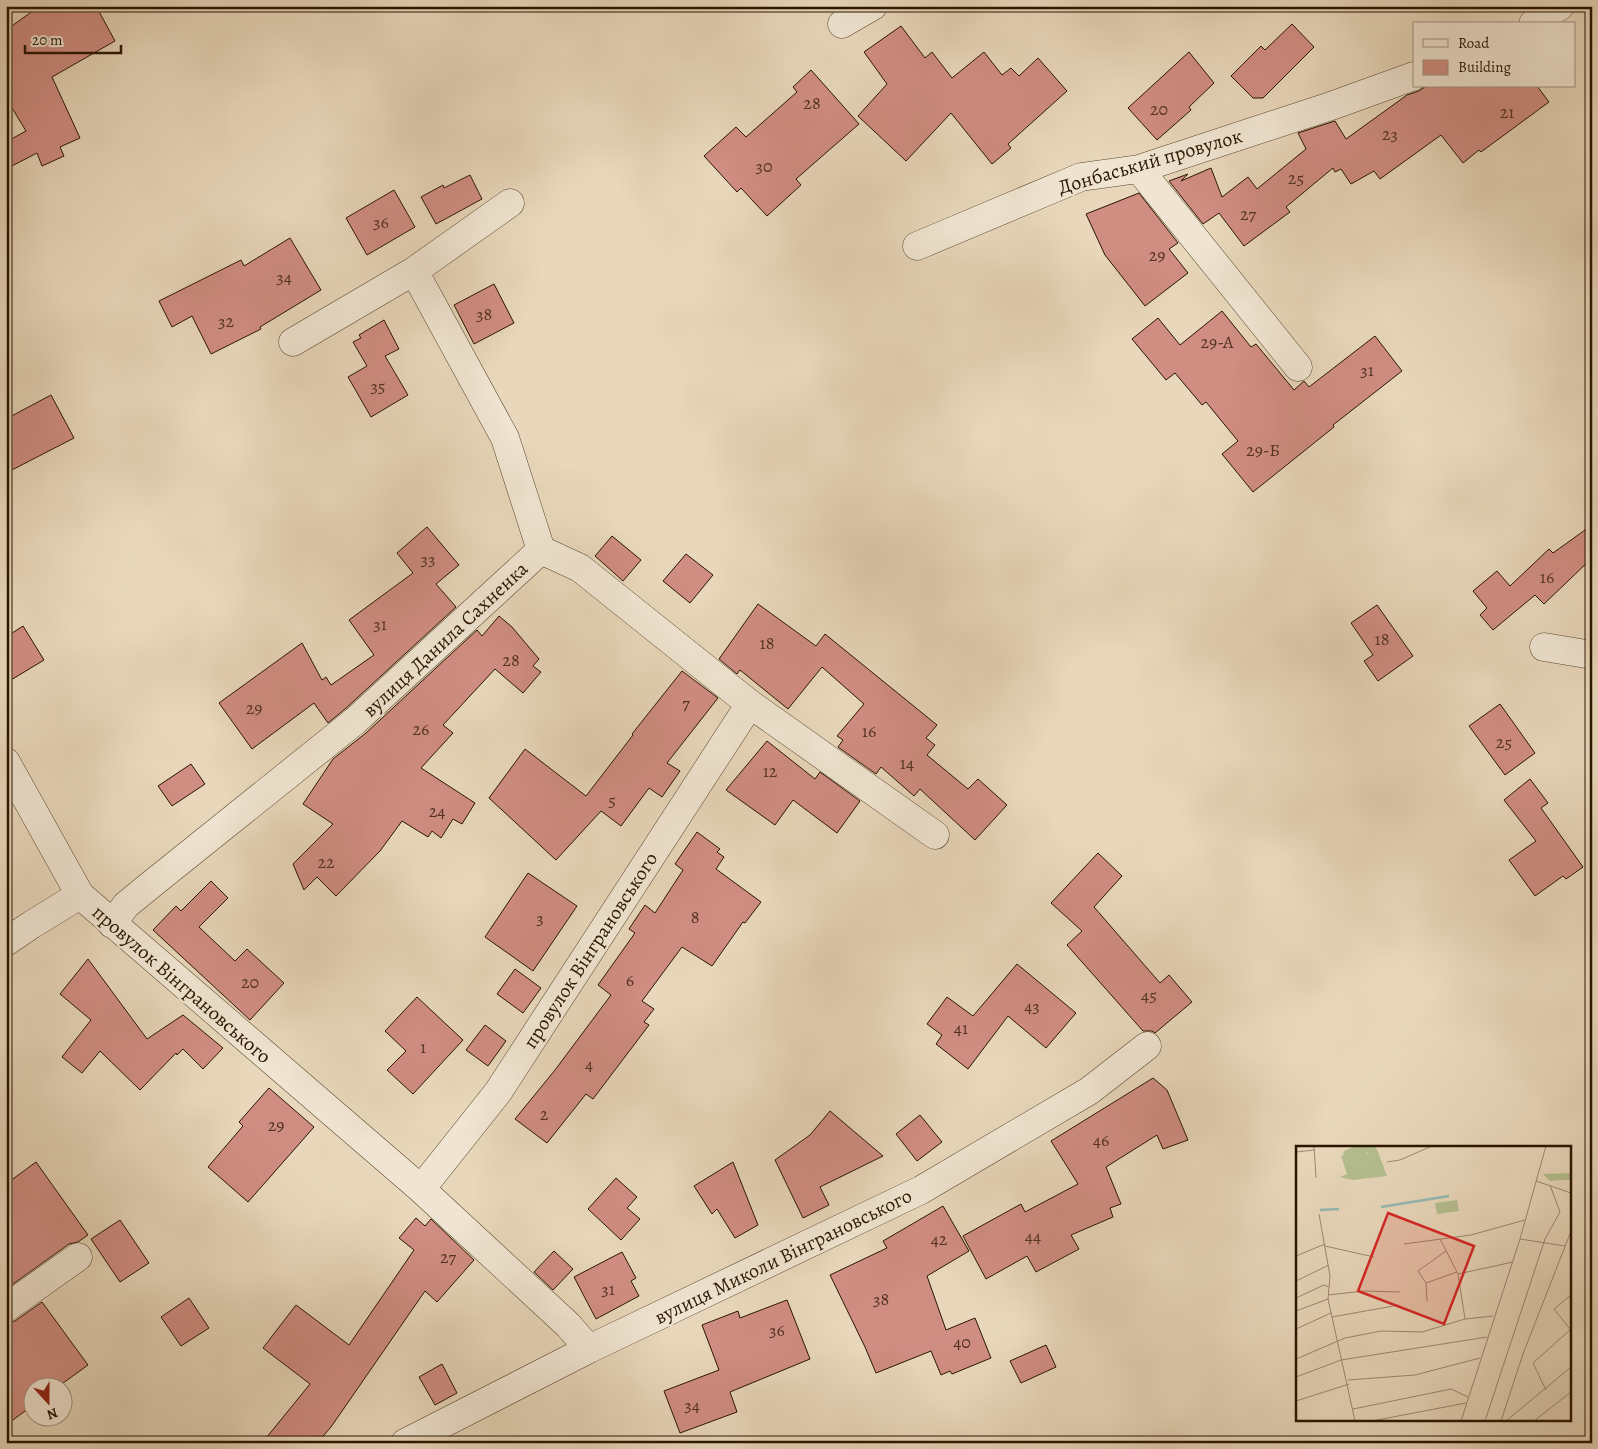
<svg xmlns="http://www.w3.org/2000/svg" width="1598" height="1449" font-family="Alegreya,serif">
	<rect width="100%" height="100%" fill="#e8d7ba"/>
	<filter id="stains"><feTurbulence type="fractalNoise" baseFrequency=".004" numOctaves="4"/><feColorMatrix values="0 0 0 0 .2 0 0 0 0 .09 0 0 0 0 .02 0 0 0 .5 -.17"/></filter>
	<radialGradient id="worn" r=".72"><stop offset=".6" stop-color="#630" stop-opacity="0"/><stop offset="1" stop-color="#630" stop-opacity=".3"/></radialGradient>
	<path fill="#d08d82" stroke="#291500" d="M 40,6 L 96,6 L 115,41 L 52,77 L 80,138 L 60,147 L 64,156 L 42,166 L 37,153 L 6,169 L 6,142 L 26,131 L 6,98 L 6,30 Z
		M 1292,24 L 1314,47 L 1263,98 L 1253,98 L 1231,76 L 1261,46 L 1265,50 Z
		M 901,26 L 925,58 L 932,52 L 952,78 L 984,52 L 1002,75 L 1011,68 L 1019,76 L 1038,58 L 1067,91 L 1008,144 L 1011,148 L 992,164 L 951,113 L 906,161 L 858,116 L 887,84 L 864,52 Z
		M 1189,52 L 1214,83 L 1189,107 L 1191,110 L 1157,140 L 1128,108 Z
		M 811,70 L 859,124 L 796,179 L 801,185 L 767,216 L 741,188 L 737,192 L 704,156 L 736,127 L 746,137 L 797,92 L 793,87 Z
		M 1426,86 L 1537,86 L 1549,102 L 1481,152 L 1479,150 L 1463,163 L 1441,135 L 1380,179 L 1374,171 L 1351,184 L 1341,169 L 1335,172 L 1333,168 L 1286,207 L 1290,212 L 1244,246 L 1219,213 L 1203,224 L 1169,181 L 1188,174 L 1181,181 L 1211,168 L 1222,197 L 1248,177 L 1257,189 L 1306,149 L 1298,133 L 1335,121 L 1346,139 L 1407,95 L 1419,91 Z
		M 470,175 L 482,199 L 436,224 L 421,197 L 443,185 L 444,188 Z
		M 394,190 L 415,227 L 367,255 L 346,218 Z
		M 1139,193 L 1178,243 L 1169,249 L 1188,273 L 1145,306 L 1105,255 L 1086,214 Z
		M 290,238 L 321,290 L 260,327 L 261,329 L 211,354 L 192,316 L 172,327 L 159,301 L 241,260 L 244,266 Z
		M 494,284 L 514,323 L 474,344 L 454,305 Z
		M 1222,311 L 1251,347 L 1256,344 L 1294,390 L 1304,381 L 1309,387 L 1375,336 L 1402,371 L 1333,425 L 1334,427 L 1253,492 L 1222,454 L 1238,441 L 1206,402 L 1202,405 L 1175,373 L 1166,380 L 1132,339 L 1158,318 L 1180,345 Z
		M 384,320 L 399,349 L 385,356 L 408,395 L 371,417 L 348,377 L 367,366 L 353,342 L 361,338 L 359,335 Z
		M 51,395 L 74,438 L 6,473 L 6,419 Z
		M 1592,525 L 1592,558 L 1544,604 L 1535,595 L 1493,630 L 1480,615 L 1487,608 L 1473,591 L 1497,571 L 1510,586 L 1549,549 L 1553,553 Z
		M 427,527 L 459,565 L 436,584 L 456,607 L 345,709 L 328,723 L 314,703 L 252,749 L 219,703 L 302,643 L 322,680 L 326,677 L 331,685 L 374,655 L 349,620 L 413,573 L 397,553 Z
		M 612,536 L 641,560 L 623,581 L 595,556 Z
		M 686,554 L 713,575 L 690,603 L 663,581 Z
		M 758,604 L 816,646 L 825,634 L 937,725 L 926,738 L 935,745 L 927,755 L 968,789 L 978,779 L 1007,805 L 975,840 L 920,789 L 914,796 L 881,767 L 876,774 L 838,747 L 843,740 L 837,736 L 864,704 L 822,667 L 788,709 L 740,670 L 737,674 L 719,659 Z
		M 1377,605 L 1413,656 L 1378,681 L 1364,661 L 1373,655 L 1351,623 Z
		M 499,616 L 512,627 L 539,659 L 533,666 L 541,672 L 523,693 L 495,669 L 443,725 L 453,733 L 421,768 L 475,803 L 462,824 L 453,819 L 441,838 L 432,831 L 428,837 L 402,821 L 380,851 L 336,896 L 317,877 L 304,890 L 293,864 L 333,824 L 303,804 L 333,759 L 366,733 L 477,630 L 482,636 Z
		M 23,626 L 44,660 L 6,683 L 6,637 Z
		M 682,671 L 718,698 L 667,763 L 680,771 L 662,797 L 649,788 L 621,826 L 601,811 L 556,860 L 489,798 L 525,749 L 586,796 L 633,735 L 632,734 Z
		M 1500,704 L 1535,753 L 1505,775 L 1469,726 Z
		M 767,741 L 815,779 L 820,772 L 860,801 L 837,833 L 793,800 L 775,825 L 726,790 Z
		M 191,764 L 205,784 L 172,806 L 158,786 Z
		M 1530,779 L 1548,803 L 1541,808 L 1583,867 L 1566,879 L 1563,876 L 1535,896 L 1509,860 L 1536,841 L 1504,800 Z
		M 697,832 L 720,849 L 717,852 L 724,857 L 716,869 L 761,902 L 745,923 L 743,922 L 712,966 L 682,947 L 642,1001 L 654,1009 L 644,1022 L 649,1025 L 593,1099 L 586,1094 L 547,1143 L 515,1119 L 555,1070 L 611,995 L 598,985 L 635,933 L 629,929 L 645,905 L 655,913 L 683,870 L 675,864 Z
		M 1098,853 L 1122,876 L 1094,907 L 1160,983 L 1169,975 L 1192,1002 L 1155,1033 L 1152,1031 L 1143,1031 L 1067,945 L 1082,931 L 1051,903 Z
		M 528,873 L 577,906 L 533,971 L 485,937 Z
		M 211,881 L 228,898 L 199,927 L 235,961 L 247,949 L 284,983 L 250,1020 L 153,930 L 176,906 L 181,911 Z
		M 88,959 L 147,1039 L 183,1015 L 223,1048 L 203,1069 L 183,1049 L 177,1055 L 176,1053 L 140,1090 L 100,1051 L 82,1073 L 62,1057 L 91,1020 L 60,994 Z
		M 1017,964 L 1076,1013 L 1046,1048 L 1008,1016 L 968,1069 L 936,1044 L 942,1035 L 927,1024 L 947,997 L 973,1016 Z
		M 515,969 L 541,988 L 523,1013 L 497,994 Z
		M 417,997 L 463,1040 L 413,1094 L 387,1070 L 406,1051 L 385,1031 Z
		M 485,1025 L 506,1041 L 488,1066 L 466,1050 Z
		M 1153,1078 L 1167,1090 L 1188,1140 L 1163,1149 L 1157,1135 L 1106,1167 L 1121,1204 L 1110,1208 L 1113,1217 L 1071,1235 L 1079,1249 L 1036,1272 L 1027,1256 L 986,1279 L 963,1236 L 1021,1204 L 1025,1212 L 1078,1184 L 1051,1141 Z
		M 269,1088 L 314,1127 L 248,1202 L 208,1167 L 243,1126 L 239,1122 Z
		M 830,1111 L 883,1156 L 820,1187 L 829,1205 L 803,1218 L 775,1160 L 810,1135 Z
		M 920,1115 L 942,1142 L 917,1161 L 896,1134 Z
		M 36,1162 L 88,1235 L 78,1242 L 69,1244 L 6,1289 L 6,1184 Z
		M 733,1162 L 758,1225 L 735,1238 L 717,1209 L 712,1214 L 694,1186 Z
		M 616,1178 L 637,1197 L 627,1208 L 640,1219 L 621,1240 L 588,1209 Z
		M 943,1206 L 969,1251 L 927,1276 L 946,1330 L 975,1318 L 991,1358 L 952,1374 L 950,1371 L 941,1375 L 931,1351 L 876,1373 L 865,1347 L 830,1275 L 887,1248 L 883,1241 Z
		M 416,1218 L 425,1226 L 431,1219 L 474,1260 L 437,1302 L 425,1291 L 331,1427 L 317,1443 L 262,1443 L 310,1384 L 263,1348 L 296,1305 L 349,1345 L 414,1250 L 399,1238 Z
		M 120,1220 L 149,1263 L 120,1282 L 91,1239 Z
		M 554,1251 L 573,1269 L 553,1290 L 534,1272 Z
		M 622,1252 L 636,1278 L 631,1281 L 639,1296 L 596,1319 L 574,1277 Z
		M 189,1298 L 209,1328 L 181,1346 L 161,1317 Z
		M 787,1300 L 810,1359 L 730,1392 L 737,1412 L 680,1433 L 664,1391 L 719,1370 L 702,1325 L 738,1311 L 740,1318 Z
		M 42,1302 L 88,1365 L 59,1386 L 32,1386 L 32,1406 L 6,1425 L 6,1323 L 15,1321 Z
		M 1046,1345 L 1056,1367 L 1021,1383 L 1010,1361 Z
		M 442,1364 L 457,1393 L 435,1405 L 419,1377 Z"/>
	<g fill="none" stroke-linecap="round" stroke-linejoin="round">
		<defs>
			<path id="minor" d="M 842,24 L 873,6
				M 1533,24 L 1560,6
				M 1139,169 L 1298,367
				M 917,246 L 1081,177 L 1139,169 L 1331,106 L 1414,76
				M 293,342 L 414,271 L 510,203
				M 1544,647 L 1592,655
				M 750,704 L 935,835
				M 6,762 L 80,895 L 421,1189 L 568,1325 L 589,1349
				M 112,924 L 126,905 L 153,883 L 355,721 L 541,550 L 505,438 L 414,271
				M 6,942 L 31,925 L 80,895
				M 421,1189 L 498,1092 L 750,704 L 580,568 L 541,550
				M 6,1308 L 78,1257
				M 405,1443 L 589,1349 L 921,1190 L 1089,1091 L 1147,1046"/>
		</defs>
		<use href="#minor" stroke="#59462e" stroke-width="29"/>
		<use href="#minor" stroke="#f0e5d2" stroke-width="28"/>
	</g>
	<g text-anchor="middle" stroke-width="4.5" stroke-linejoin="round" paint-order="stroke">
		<g font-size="18" fill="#533320">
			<text x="812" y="109">28</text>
			<text x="1159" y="115">20</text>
			<text x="1507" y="118">21</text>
			<text x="1390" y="140">23</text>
			<text x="764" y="172">30</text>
			<text x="1296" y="184">25</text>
			<text x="1248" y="220">27</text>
			<text x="381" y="228">36</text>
			<text x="1157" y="261">29</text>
			<text x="284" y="283">34</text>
			<text x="484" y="320">38</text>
			<text x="226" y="327">32</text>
			<text x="1217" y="348">29-А</text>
			<text x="1367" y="376">31</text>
			<text x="378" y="392">35</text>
			<text x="1263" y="456">29-Б</text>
			<text x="428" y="565">33</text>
			<text x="1547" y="583">16</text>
			<text x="380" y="630">31</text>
			<text x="1382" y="645">18</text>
			<text x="767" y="649">18</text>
			<text x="511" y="666">28</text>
			<text x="686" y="709">7</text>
			<text x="254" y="714">29</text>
			<text x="421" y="735">26</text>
			<text x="869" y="737">16</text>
			<text x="1504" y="748">25</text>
			<text x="907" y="769">14</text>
			<text x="770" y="777">12</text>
			<text x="612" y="806">5</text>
			<text x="437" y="817">24</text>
			<text x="326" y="868">22</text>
			<text x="695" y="923">8</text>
			<text x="540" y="924">3</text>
			<text x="630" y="986">6</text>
			<text x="250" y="988">20</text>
			<text x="1149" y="1001">45</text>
			<text x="1032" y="1012">43</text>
			<text x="961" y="1034">41</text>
			<text x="423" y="1053">1</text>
			<text x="589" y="1070">4</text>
			<text x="544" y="1120">2</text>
			<text x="276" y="1131">29</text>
			<text x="1101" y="1146">46</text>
			<text x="1033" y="1242">44</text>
			<text x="939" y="1245">42</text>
			<text x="448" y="1263">27</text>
			<text x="608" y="1295">31</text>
			<text x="881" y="1305">38</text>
			<text x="777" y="1336">36</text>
			<text x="962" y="1348">40</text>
			<text x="692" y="1411">34</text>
		</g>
		<g font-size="20" fill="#291500" stroke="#f0e5d2">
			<text transform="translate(1150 161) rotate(-16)" y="7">Донбаський провулок</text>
			<text transform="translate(445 639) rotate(-43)" y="7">вулиця Данила Сахненка</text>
			<text transform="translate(590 950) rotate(-57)" y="7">провулок Вінграновського</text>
			<text transform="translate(182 984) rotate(41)" y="7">провулок Вінграновського</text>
			<text transform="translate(783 1256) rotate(-26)" y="7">вулиця Миколи Вінграновського</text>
		</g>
	</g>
	<g transform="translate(1296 1146)">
		<rect width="275" height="275" fill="#e8d7ba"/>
		<path d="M 59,0 L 79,0 L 82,6 L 47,9 L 48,5 ZM 161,54 L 163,65 L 141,68 L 139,57 Z" fill="#b5be90"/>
		<path d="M 74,3 L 82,6 L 91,30 L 57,34 L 44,31 L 51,28 L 45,10 L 61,5 L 72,8 ZM 275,27 L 275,34 L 265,34 L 254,35 L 247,28 Z" fill="#b5be90"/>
		<path fill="none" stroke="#97b9b3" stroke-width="2.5" d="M 85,61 L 153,50M 24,64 L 43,63"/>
		<path fill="none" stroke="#9c8970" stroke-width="1" d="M 18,0 L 20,32M 0,6 L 18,4M 91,16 L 104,14 L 136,0M 240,35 L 275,47M 23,68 L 34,130 L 32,153 L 59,275M 144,93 L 162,128 L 169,173M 224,93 L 269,100M 108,98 L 175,89 L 229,74M 29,100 L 78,111M 0,110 L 29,98M 162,128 L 217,116M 0,135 L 33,119M 130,137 L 122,125 L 150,105M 32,149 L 68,145 L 104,146M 0,152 L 28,139 L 33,141M 131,155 L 130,137 L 161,126M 0,165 L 32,153M 36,171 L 103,159M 0,183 L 35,167M 274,183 L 258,163 L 275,149M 0,213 L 49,192 L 85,185 L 126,186 L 169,173 L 197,170M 0,231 L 45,214 L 191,191M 52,234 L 119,229 L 184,212M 250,244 L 237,217 L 275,183M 0,255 L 53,238M 57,263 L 155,243 L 172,251M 76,275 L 170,257M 165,275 L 224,93 L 250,0M 189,275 L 249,93 L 264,66 L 254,39M 205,275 L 227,208 L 275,85M 210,275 L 275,221M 238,275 L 275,246"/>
		<path fill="#d62828" fill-opacity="0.15" stroke="#d62828" stroke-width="2.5" d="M 92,67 L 178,100 L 148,178 L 62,145 Z"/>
		<rect width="275" height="275" fill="none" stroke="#291500" stroke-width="2.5"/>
	</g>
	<rect width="1598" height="1449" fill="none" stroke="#e8d7ba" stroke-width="25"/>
	<rect x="8" y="8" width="1583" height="1434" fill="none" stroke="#291500" stroke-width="2.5"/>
	<rect x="12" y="12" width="1573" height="1424" fill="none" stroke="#291500"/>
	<rect x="1413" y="22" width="162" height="65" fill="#f0e5d2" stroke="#a0927e"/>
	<rect x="1423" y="39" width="25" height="8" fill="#f0e5d2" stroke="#a0927e"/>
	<text x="1458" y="48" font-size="15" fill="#291500">Road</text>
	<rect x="1423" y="60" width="25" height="15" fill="#d08d82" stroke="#a0927e"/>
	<text x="1458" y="72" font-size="15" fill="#291500">Building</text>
	<g transform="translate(48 1402) rotate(159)"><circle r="24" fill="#f0e5d2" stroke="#a0927e"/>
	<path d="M0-4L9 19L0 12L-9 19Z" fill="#8f2418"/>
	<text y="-8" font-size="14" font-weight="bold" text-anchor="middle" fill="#291500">N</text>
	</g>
	<path d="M25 45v8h96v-8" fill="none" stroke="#291500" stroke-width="2.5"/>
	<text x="32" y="45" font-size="15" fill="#291500" stroke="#f0e5d2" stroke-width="4" paint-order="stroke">20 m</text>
	<rect width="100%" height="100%" filter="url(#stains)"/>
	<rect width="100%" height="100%" fill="url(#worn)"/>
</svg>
